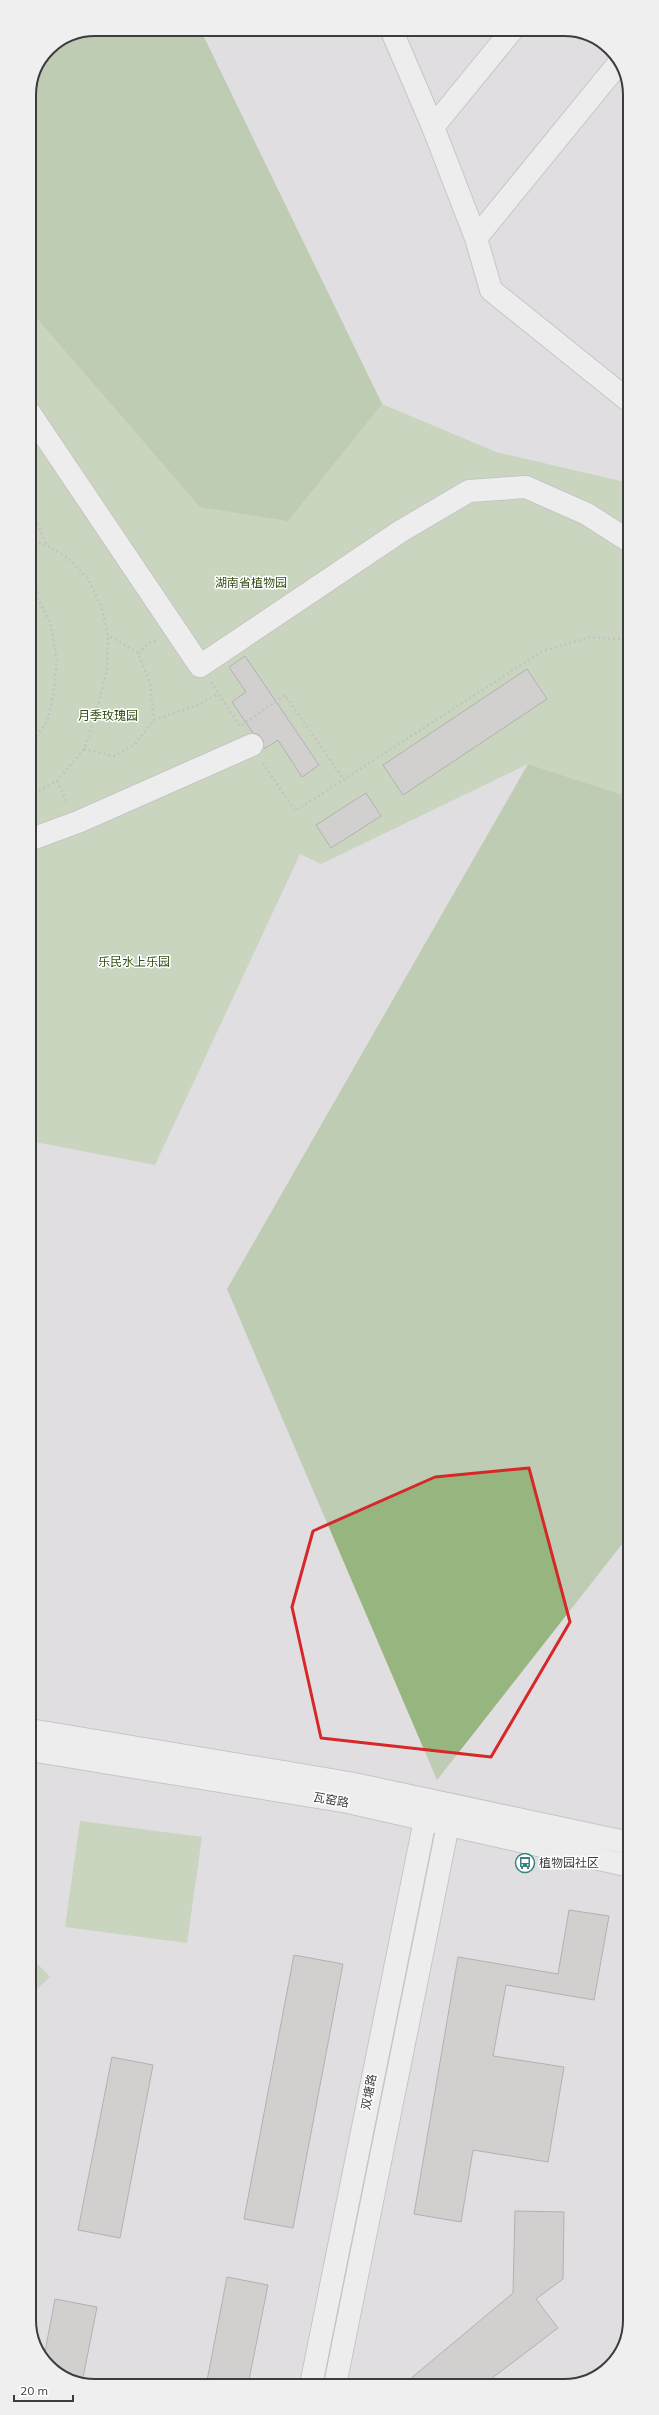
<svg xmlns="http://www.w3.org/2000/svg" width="659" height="2415" font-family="Mulish,'Noto Sans SC',sans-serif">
	<rect width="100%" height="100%" fill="#e0dee0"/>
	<path fill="#adc996" d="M 95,29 L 200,29 L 382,404 L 496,452 L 629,483 L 629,797 L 528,764 L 321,864 L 300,854 L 155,1165 L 30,1141 L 29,94 C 39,44 51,47 95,29 Z
		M 80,1821 L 202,1837 L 187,1943 L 65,1927 Z
		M 30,1956 L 50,1977 L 30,1996 Z"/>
	<path fill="#97b57e" d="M 95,29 L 200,29 L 382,404 L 288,521 L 200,507 L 29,309 L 29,94 C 39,44 51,47 95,29 Z
		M 528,764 L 629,797 L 630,1534 L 437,1780 L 227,1289 Z"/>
	<path fill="#c0bcbb" stroke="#7c7978" d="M 245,656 L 319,765 L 302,777 L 278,740 L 264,749 L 263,740 L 259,735 L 253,733 L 232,702 L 246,692 L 229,667 Z
		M 527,669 L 547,699 L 403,795 L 383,765 Z
		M 366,793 L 381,816 L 331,848 L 316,825 Z
		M 569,1910 L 609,1916 L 594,2000 L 506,1985 L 493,2056 L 564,2067 L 548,2162 L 473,2150 L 461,2222 L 414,2214 L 458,1957 L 558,1974 Z
		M 294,1955 L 343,1964 L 293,2228 L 244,2219 Z
		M 112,2057 L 153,2065 L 120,2238 L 78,2230 Z
		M 515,2211 L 564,2212 L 563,2279 L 536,2299 L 558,2328 L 483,2385 L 403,2385 L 513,2293 Z
		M 227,2277 L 268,2285 L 248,2385 L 206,2386 Z
		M 55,2299 L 97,2307 L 82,2383 L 51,2370 L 44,2357 Z"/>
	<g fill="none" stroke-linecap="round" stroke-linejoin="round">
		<defs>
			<path id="minor" d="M 391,29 L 433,127 L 476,238 L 491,290 L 629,401
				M 433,127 L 513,29
				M 476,238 L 618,64
				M 29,412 L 200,666 L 401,531 L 469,491 L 526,487 L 587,514 L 629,541
				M 29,840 L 78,822 L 252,745"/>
			<path id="major" d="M 30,1730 L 349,1783 L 630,1843
				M 30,1750 L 348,1802 L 630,1866
				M 311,2385 L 428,1805
				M 335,2385 L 451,1810"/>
		</defs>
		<use href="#minor" stroke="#a8a6a8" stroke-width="24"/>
		<use href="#major" stroke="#a8a6a8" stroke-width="24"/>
		<path stroke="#a2a1a2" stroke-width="2.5" stroke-dasharray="2 3" stroke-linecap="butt" d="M 29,505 L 47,545 L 68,558 L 88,579 L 101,606 L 108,635 L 107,669 L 96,714 L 84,749 L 57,781 L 29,796
			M 29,541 L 46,545
			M 29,559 L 33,564 L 38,599 L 50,622 L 57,660 L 53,696 L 47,722 L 29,746
			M 29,593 L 38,599
			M 138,653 L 151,642 L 157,640
			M 211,682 L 241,728
			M 154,720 L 198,705 L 218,694
			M 242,725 L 285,695 L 344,780
			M 84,749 L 114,756 L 135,744 L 154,720 L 150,683 L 138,653 L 108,635
			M 263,763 L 295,811 L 543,651 L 590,637 L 629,640
			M 57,781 L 68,804"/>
		<use href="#minor" stroke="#fff" stroke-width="22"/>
		<use href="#major" stroke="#fff" stroke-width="22"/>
	</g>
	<path d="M0 0H659V2415H0ZM 529,1468 L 570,1622 L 491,1757 L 321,1738 L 292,1607 L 313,1531 L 435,1477 Z" fill="#e0dee0" fill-opacity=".55" fill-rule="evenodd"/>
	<path fill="none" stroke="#d62828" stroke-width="3" stroke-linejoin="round" d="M 529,1468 L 570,1622 L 491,1757 L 321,1738 L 292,1607 L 313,1531 L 435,1477 Z"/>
	<defs>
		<symbol id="bus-ring" viewBox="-11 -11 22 22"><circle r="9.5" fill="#fff" stroke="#3b827e" stroke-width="1.5"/><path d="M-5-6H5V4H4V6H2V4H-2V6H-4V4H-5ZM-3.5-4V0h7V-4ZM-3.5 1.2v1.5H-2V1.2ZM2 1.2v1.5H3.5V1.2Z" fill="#3b827e"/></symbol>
	</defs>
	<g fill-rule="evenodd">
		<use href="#bus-ring" x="514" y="1852" width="22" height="22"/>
	</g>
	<g text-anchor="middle" stroke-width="3" stroke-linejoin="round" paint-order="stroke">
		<g font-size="12" fill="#324d13" stroke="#fff">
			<text x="251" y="587">湖南省植物园</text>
			<text x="108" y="720">月季玫瑰园</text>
			<text x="134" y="966">乐民水上乐园</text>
		</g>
		<g font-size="12" fill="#3d3c3d" stroke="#fff">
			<text transform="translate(331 1800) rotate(10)" y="4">瓦窑路</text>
			<text transform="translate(369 2092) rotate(-79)" y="4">双塘路</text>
		</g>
		<g font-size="12" fill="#3d3c3d" stroke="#fff" text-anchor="start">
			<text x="539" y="1867">植物园社区</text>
		</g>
	</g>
	<path d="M0 0H659V2415H0ZM95 36H564A59 59 0 0 1 623 95V2320A59 59 0 0 1 564 2379H95A59 59 0 0 1 36 2320V95A59 59 0 0 1 95 36Z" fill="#efefef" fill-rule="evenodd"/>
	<path fill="none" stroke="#3d3c3d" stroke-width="2" d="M95 36H564A59 59 0 0 1 623 95V2320A59 59 0 0 1 564 2379H95A59 59 0 0 1 36 2320V95A59 59 0 0 1 95 36Z"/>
	<path d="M14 2395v6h59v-6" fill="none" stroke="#3d3c3d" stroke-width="2"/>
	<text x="20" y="2395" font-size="12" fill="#3d3c3d" stroke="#ffffff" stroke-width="3" paint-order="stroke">20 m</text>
</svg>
